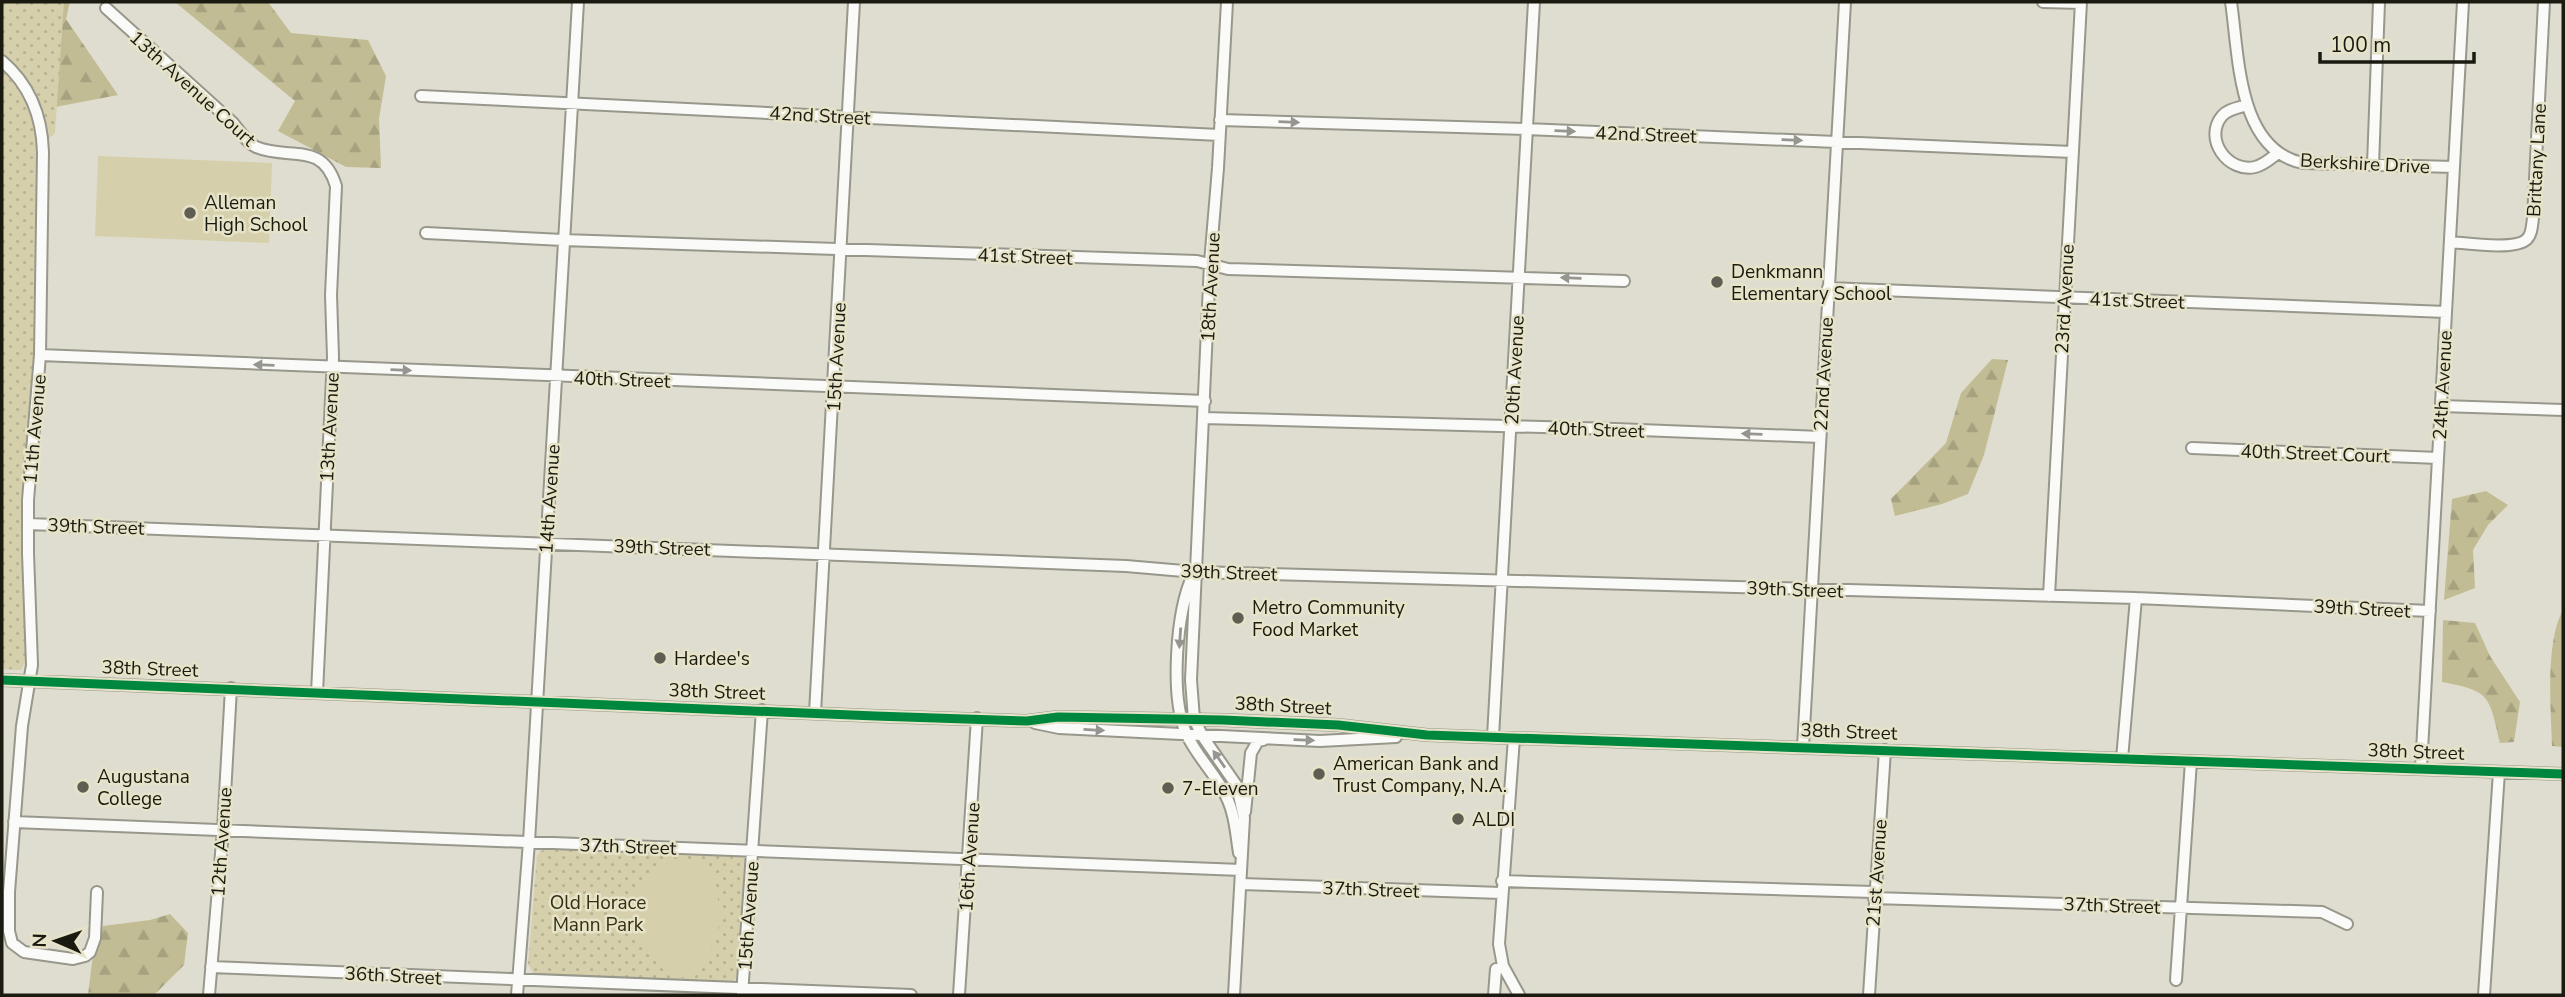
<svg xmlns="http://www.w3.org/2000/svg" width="2565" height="997" font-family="'Nunito Sans',sans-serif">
	<defs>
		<pattern id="forest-firs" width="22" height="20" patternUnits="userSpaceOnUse" patternTransform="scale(1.75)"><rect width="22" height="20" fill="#c2bc94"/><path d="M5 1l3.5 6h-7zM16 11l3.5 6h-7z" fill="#a6a17f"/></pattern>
		<pattern id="park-dots" width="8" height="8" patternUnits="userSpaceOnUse" patternTransform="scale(1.75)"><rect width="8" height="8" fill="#d5d0ab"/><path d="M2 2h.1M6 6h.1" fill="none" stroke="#b6b292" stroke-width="1.8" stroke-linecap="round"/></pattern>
	</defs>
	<rect width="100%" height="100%" fill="#dfddcf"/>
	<path fill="url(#forest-firs)" d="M 70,2 L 66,19 L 118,95 L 50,108 L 2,3 Z
		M 175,2 L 268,2 L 291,33 L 368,40 L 386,76 L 379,119 L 381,168 L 346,167 L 278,131 L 295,101 Z
		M 1992,359 L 2008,360 L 1984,455 L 1968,494 L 1942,504 L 1895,516 L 1891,499 L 1946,443 L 1961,393 Z
		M 2486,491 L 2508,505 L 2488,525 L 2473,550 L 2475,588 L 2444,600 L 2452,499 Z
		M 2563,610 L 2563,747 L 2552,746 C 2551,709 2545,642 2563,610 Z
		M 2443,620 L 2475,623 L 2490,656 L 2520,702 L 2514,742 L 2500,743 C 2489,696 2491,691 2442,682 Z
		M 170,914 L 188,933 L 184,965 L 154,995 L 88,995 L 92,962 L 103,926 L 150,920 Z"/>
	<path fill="url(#park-dots)" d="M 2,2 L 64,2 L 55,133 L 38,147 L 35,348 L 23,532 L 25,662 L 21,670 L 2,669 Z
		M 552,848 L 744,857 L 747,865 L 738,978 L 731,982 L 533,973 L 528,964 L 537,856 L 540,851 Z"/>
	<path fill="#d5d0ab" d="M 98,156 L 272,163 L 269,243 L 95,236 Z
		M 672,860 L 707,861 C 724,907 727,937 693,977 L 670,977 L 617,915 L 617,906 Z"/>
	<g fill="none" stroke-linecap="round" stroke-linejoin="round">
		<defs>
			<path id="minor" d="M 1227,2 L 1218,168 L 1210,263 L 1191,680 L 1194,719 L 1203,737 L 1237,786 L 1244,818 L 1234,995
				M 2043,2 L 2081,3
				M 2231,2 C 2239,55 2237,150 2303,163 L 2454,167
				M 106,8 L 233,123 C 240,131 247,143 256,147 C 289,161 322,140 336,186 L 331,295 L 333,357 L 317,693
				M 2,61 C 29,84 42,116 43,152 L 40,355 L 28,500 L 28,553 L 32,665 L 22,726 L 9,892 L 9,931 L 12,943 L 24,952 L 73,959 L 85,956 L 90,952 L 95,938 L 97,892
				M 421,96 L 1219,135
				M 2247,105 C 2238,108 2228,109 2222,116 C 2203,139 2228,173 2255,167 C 2264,165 2270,159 2278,153
				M 1220,120 L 1526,129 L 2072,152
				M 2373,165 L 2379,2
				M 426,233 L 563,240 L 1197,261 L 1228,269 L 1624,281
				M 2450,242 C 2466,243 2515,251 2527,239 C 2532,234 2532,225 2533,218 L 2544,2
				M 1828,288 L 2446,312
				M 40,355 L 1205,401
				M 2441,406 L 2563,410
				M 1203,418 L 1615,429 L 1820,437
				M 2192,448 L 2438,458
				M 28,524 L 1126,566 L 1195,572 L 2136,598 L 2430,611
				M 1193,575 C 1176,611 1170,696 1186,733 C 1196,756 1216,774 1226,796 C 1235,814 1236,834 1239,853
				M 2049,596 L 2081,2
				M 2,680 L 875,716 L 1027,721 L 1058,717 L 1223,720 L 1338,725 L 1427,735 L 2563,774
				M 815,713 L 854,2
				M 1035,723 L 1059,728 L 1320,741 L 1396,737
				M 1493,737 L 1534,2
				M 1514,738 L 1499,944 L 1503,966 L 1519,995
				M 1803,747 L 1845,2
				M 2122,759 L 2136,598
				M 2421,769 L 2463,2
				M 1245,812 L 1251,753 L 1258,741 L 1263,740
				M 14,822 L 1241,870
				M 1502,881 L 1874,892
				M 1241,884 L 1501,893
				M 1874,898 L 2322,912 L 2347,924
				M 211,967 L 911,995
				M 2176,980 L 2191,761
				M 209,995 L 223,830 L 231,688
				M 517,995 L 529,842 L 578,2
				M 742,995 L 762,710
				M 959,995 L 977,718
				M 1494,995 L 1496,969
				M 1869,995 L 1885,750
				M 2484,995 L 2499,772"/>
		</defs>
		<use href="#minor" stroke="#98978c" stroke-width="14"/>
		<use href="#minor" stroke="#fafaf8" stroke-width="10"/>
		<defs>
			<path id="cycleway" d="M 2,680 L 875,716 L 1027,721 L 1058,717 L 1223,720 L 1338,725 L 1427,735 L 2563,774"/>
		</defs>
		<use href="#cycleway" stroke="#e6e3c8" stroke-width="13"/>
		<use href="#cycleway" stroke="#00873e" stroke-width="9"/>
	</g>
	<defs><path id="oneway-solid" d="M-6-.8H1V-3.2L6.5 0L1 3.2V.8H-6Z" transform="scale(1.75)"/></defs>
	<g fill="#969590">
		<use href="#oneway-solid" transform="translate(1289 122) rotate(2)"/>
		<use href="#oneway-solid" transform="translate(1565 131) rotate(2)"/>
		<use href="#oneway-solid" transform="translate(1792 140) rotate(2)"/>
		<use href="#oneway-solid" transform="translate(1571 278) rotate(-178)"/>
		<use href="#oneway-solid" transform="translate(264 365) rotate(-178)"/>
		<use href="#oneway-solid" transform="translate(401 370) rotate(2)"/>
		<use href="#oneway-solid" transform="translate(1752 434) rotate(-178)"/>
		<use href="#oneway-solid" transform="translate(1180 638) rotate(94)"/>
		<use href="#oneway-solid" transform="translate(1094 730) rotate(3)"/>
		<use href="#oneway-solid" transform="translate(1304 740) rotate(2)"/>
		<use href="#oneway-solid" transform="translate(1219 759) rotate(-125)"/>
	</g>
	<g fill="#605e53" stroke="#e6e3c8" stroke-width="2.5">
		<circle cx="190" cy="213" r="7"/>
		<circle cx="1717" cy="282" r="7"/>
		<circle cx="1238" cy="618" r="7"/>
		<circle cx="660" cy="658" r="7"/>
		<circle cx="1319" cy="774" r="7"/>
		<circle cx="83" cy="787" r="7"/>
		<circle cx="1168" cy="788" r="7"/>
		<circle cx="1458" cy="819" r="7"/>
	</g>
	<g text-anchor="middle" stroke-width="5" stroke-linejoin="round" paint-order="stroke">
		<g font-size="19" fill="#1b1a10" stroke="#e6e3c8">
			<text transform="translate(193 88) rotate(42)" y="7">13th Avenue Court</text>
			<text transform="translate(820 115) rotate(3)" y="7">42nd Street</text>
			<text transform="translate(1646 134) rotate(2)" y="7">42nd Street</text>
			<text transform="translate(2536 160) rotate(-87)" y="7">Brittany Lane</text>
			<text transform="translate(2365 163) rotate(3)" y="7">Berkshire Drive</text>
			<text transform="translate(1025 256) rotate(2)" y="7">41st Street</text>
			<text transform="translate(1210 287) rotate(-87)" y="7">18th Avenue</text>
			<text transform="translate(2064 299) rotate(-87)" y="7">23rd Avenue</text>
			<text transform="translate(2137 300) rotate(2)" y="7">41st Street</text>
			<text transform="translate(836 357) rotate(-87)" y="7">15th Avenue</text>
			<text transform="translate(1514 370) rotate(-87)" y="7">20th Avenue</text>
			<text transform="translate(1823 374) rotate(-87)" y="7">22nd Avenue</text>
			<text transform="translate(622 379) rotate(2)" y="7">40th Street</text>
			<text transform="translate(2442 385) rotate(-87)" y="7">24th Avenue</text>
			<text transform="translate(329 427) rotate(-87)" y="7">13th Avenue</text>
			<text transform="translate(34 429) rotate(-85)" y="7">11th Avenue</text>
			<text transform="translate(1596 429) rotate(2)" y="7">40th Street</text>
			<text transform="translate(2315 453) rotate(2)" y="7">40th Street Court</text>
			<text transform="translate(549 499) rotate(-86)" y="7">14th Avenue</text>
			<text transform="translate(96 526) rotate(2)" y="7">39th Street</text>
			<text transform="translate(662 547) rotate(2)" y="7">39th Street</text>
			<text transform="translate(1229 572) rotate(2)" y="7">39th Street</text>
			<text transform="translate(1795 589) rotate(2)" y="7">39th Street</text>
			<text transform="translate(2362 608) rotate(3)" y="7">39th Street</text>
			<text transform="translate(150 668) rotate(2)" y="7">38th Street</text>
			<text transform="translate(717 691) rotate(2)" y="7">38th Street</text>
			<text transform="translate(1283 705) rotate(3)" y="7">38th Street</text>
			<text transform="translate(1849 731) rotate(2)" y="7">38th Street</text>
			<text transform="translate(2416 751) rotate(2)" y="7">38th Street</text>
			<text transform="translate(221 842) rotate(-86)" y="7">12th Avenue</text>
			<text transform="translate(628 846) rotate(2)" y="7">37th Street</text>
			<text transform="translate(969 857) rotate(-86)" y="7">16th Avenue</text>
			<text transform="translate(1876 873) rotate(-86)" y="7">21st Avenue</text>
			<text transform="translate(1371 889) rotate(2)" y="7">37th Street</text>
			<text transform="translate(2112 905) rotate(2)" y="7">37th Street</text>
			<text transform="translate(748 916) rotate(-86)" y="7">15th Avenue</text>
			<text transform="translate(393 975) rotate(3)" y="7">36th Street</text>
		</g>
		<g font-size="19" fill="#1b1a10" stroke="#e6e3c8" text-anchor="start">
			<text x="204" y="209">Alleman<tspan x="204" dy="22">High School</tspan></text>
			<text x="1731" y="278">Denkmann<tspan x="1731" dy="22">Elementary School</tspan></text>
			<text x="1252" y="614">Metro Community<tspan x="1252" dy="22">Food Market</tspan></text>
			<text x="674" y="665">Hardee's</text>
			<text x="1333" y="770">American Bank and<tspan x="1333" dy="22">Trust Company, N.A.</tspan></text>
			<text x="97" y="783">Augustana<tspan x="97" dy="22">College</tspan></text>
			<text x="1182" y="795">7-Eleven</text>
			<text x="1472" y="826">ALDI</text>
		</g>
		<g font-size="19" fill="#322e11" stroke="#e6e3c8">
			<text x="598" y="909">Old Horace<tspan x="598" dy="22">Mann Park</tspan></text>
		</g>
	</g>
	<rect width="2565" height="997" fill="none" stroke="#1b1a10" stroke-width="7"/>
	<g transform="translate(56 941) rotate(272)" stroke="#e6e3c8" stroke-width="5" paint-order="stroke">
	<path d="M0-5L12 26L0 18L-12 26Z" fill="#1b1a10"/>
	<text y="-10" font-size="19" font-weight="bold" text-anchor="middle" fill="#1b1a10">N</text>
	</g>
	<path d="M2320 52v10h154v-10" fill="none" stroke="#1b1a10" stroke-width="3.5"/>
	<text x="2330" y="52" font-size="21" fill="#1b1a10" stroke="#e6e3c8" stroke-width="5" paint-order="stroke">100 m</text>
</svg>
